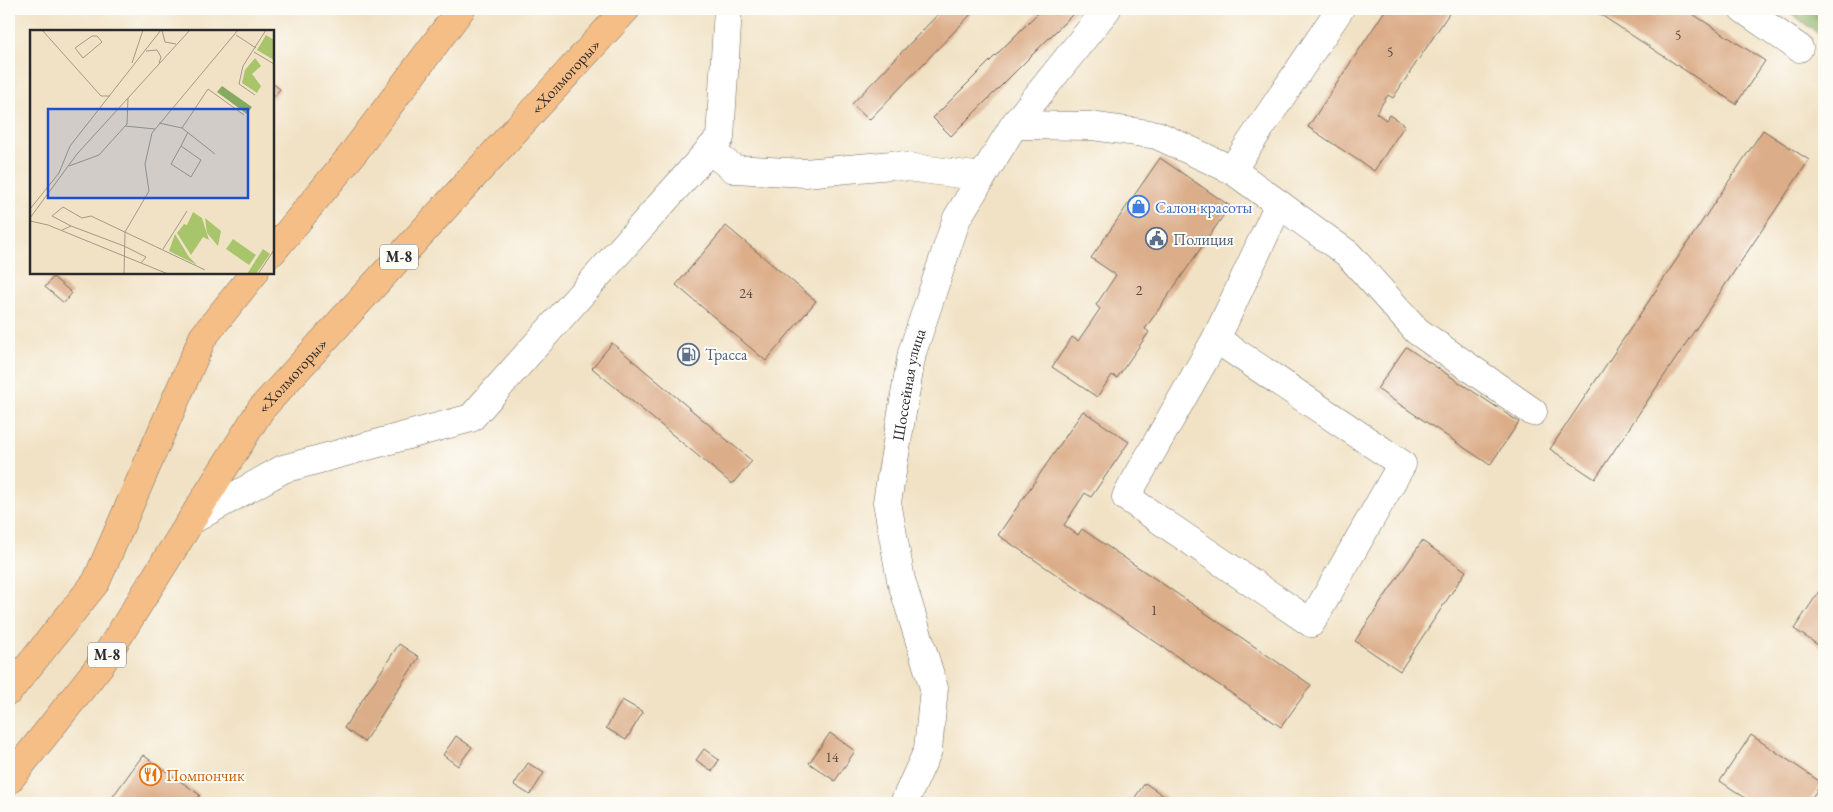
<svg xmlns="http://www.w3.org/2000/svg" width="1833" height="812" font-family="'EB Garamond',serif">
	<defs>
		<pattern id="forest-crowns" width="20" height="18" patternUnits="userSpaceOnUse" patternTransform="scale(1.25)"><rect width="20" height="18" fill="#86aa60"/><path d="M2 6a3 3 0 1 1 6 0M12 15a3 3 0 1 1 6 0" fill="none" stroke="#6e8b4f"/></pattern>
	</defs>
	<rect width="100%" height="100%" fill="#fdfcf7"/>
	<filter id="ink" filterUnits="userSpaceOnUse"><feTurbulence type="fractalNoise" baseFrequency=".02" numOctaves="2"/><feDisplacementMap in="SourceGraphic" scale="10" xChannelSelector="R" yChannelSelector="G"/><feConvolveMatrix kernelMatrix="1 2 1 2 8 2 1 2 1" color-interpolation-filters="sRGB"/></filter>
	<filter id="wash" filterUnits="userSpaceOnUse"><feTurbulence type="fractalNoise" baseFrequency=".0096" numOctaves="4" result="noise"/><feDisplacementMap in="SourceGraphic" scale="20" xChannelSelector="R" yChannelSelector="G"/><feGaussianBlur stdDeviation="1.12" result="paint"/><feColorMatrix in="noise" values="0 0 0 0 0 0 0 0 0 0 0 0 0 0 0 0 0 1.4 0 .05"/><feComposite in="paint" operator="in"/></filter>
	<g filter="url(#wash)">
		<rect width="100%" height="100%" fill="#f1e2c5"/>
		<path fill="url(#forest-crowns)" stroke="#586a46" d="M 1785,9 L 1824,9 L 1824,38 Z"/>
		<g id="blocks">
			<path fill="#dcad89" d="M 943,9 L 976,9 L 869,120 L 852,104 Z
				M 1042,9 L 1078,9 L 951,136 L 933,118 Z
				M 1386,9 L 1452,9 L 1393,98 L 1388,95 L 1376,113 L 1386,120 L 1389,115 L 1405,125 L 1374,171 L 1308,127 Z
				M 1592,9 L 1685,9 L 1765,61 L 1736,104 Z
				M 272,83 L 280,89 L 272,99 Z
				M 1763,130 L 1809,160 L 1595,479 L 1550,449 Z
				M 1160,158 L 1230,206 L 1145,329 L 1149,332 L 1117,378 L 1112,375 L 1097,397 L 1052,367 L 1072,337 L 1078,341 L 1100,309 L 1096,305 L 1116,275 L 1091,258 Z
				M 726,226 L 816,301 L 766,361 L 676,285 Z
				M 53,277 L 72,293 L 64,303 L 45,287 Z
				M 612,343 L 752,461 L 732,484 L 592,368 Z
				M 1406,347 L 1519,422 L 1490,465 L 1377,389 Z
				M 1083,411 L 1129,442 L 1091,497 L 1085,493 L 1064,525 L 1078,535 L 1082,529 L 1311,685 L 1281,727 L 998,535 Z
				M 1422,541 L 1466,571 L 1400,671 L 1355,641 Z
				M 1824,584 L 1824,649 L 1794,629 Z
				M 399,644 L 419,657 L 364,742 L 344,728 Z
				M 622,700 L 643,712 L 626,740 L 606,728 Z
				M 830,733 L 855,751 L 835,781 L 809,763 Z
				M 1751,735 L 1822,783 L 1808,803 L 1753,803 L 1720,781 Z
				M 456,736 L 472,747 L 458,766 L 443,755 Z
				M 704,749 L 719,760 L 712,771 L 696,760 Z
				M 143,755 L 200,795 L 194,803 L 108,803 Z
				M 528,763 L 544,773 L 530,795 L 514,785 Z
				M 1145,783 L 1167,798 L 1164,803 L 1131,803 Z"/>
		</g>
	</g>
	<g filter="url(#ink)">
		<use href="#blocks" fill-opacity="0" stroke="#706b61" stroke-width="1"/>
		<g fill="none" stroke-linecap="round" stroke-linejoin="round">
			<defs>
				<g id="minor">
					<path d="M 1743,9 L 1799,48"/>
					<path d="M 1014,125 L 1091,126 L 1157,135 L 1232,170 L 1348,254 L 1417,331 L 1533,412"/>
					<path d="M 709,150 L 734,169 L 805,173 L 892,165 L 982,177"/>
					<path d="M 1232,170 L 1340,9"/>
					<path d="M 1216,339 L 1402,464 L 1311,623 L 1126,497 Z"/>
					<path d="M 1216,339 L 1279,204"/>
					<path d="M 192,520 L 283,469 L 471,418 L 720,138 L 728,9"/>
					<path id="s1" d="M 904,803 L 928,750 L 934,688 L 901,580 L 887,502 L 912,353 L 957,218 L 1014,125 L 1107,9"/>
				</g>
				<g id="highway">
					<path d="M 272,252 L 351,156 L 461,9"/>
					<path d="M 9,691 L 96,582 L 203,337 L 255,272"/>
					<path id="s2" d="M 9,780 L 101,664 L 261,409 L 626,9"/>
				</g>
			</defs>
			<use href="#minor" stroke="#706b61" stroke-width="29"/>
			<use href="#highway" stroke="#706b61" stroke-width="29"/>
			<use href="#minor" stroke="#fff" stroke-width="28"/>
			<use href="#highway" stroke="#f6be87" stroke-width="28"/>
		</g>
	</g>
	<defs>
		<symbol id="shop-ring" viewBox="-11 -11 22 22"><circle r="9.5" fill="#fdfcf7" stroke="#3f7fe0" stroke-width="1.5"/><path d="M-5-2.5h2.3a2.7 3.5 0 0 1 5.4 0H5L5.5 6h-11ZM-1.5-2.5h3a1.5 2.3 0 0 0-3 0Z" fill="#3f7fe0"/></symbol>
		<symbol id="civic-ring" viewBox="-11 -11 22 22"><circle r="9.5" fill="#fdfcf7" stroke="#5c6f8a" stroke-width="1.5"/><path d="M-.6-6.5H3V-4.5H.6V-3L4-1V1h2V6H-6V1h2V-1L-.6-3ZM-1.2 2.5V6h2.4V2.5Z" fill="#5c6f8a"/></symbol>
		<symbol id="fuel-ring" viewBox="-11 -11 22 22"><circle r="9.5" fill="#fdfcf7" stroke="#5c6f8a" stroke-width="1.5"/><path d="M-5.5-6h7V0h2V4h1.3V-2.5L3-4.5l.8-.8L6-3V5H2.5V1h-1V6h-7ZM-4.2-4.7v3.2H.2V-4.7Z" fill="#5c6f8a"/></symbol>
		<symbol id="restaurant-ring" viewBox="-11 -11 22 22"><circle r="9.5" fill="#fdfcf7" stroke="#e8710a" stroke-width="1.5"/><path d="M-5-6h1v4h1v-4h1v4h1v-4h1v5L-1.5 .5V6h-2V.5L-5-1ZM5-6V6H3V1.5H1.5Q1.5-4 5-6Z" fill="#e8710a"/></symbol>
	</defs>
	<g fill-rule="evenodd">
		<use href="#shop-ring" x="1126" y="194" width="25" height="25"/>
		<use href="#civic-ring" x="1144" y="226" width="25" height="25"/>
		<use href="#fuel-ring" x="676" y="342" width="25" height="25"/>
		<use href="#restaurant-ring" x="138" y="762" width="25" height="25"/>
	</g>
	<g text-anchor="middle" stroke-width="4" stroke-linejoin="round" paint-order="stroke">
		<g font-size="14" fill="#574c42">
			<text x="1678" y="40">5</text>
			<text x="1390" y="57">5</text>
			<text x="1139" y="295">2</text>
			<text x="746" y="298">24</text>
			<text x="1154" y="615">1</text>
			<text x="832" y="762">14</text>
		</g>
		<g fill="#fdfcf7" stroke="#6a6a68" stroke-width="1">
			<rect x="380" y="244.5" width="38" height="25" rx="4"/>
			<rect x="88" y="642.5" width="38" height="25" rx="4"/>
		</g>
		<g font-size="15" font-weight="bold" fill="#2b2b2b">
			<text x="399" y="262">М-8</text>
			<text x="107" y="660">М-8</text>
		</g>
		<g font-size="16" fill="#2b2b2b" stroke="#fdfcf7">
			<text dy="6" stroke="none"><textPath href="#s2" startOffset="900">«Холмогоры»</textPath></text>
			<text dy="6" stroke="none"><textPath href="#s2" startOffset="495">«Холмогоры»</textPath></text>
			<text dy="6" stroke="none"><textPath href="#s1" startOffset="432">Шоссейная улица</textPath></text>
		</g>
		<g font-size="16" fill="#366cbe" stroke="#fdfcf7" text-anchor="start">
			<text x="1155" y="213">Салон красоты</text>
		</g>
		<g font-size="16" fill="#4e5e75" stroke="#fdfcf7" text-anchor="start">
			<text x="1173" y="245">Полиция</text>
			<text x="705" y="360">Трасса</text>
		</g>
		<g font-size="16" fill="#c56008" stroke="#fdfcf7" text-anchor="start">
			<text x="166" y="781">Помпончик</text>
		</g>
	</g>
	<g transform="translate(30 30)">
		<rect width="244" height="244" fill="#f1e2c5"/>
		<path d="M 163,182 L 172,188 L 179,210 L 173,207 L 161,225 L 147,203 L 154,194 L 157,195 ZM 175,188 L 191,201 L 188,216 L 177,203 ZM 145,204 L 159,227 L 167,235 L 139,221 Z" fill="#a9c56c"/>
		<path d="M 192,56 L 222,77 L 217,84 L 187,62 Z" fill="#86aa60"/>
		<path d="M 236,5 L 244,10 L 244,30 L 227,20 ZM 225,28 L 231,36 L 222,44 L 231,56 L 227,63 L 212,53 L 215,40 ZM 233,219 L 240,224 L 226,244 L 217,244 Z" fill="#a9c56c"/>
		<path d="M 203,209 L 226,225 L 219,235 L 196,219 Z" fill="#a9c56c"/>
		<path fill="none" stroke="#a29987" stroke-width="1" d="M 12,0 L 71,66 L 80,66M 132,0 L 135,12 L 146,14M 206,5 L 226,18M 62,6 L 67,6 L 72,12 L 53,28 L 45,18 ZM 116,21 L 127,20 L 131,27 L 129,33M 224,22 L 244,34M 102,33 L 113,0M 225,65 L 209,54 L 213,36 L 236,0M 129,93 L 152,98 L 185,124M 95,96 L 125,99M 152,98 L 178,59 L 214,85M 151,116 L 171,130 L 161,147 L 141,134 ZM 151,116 L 158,102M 39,136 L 69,125 L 97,94 L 98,68M 0,179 L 29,143 L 40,116 L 131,0M 0,188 L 47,124 L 160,0M 0,191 L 18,195 L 138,244M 41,196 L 22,186 L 33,177 L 52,188 L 61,186 L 175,240M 32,200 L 41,196 L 94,216 L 116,227 L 111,233M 133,219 L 157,181M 94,244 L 95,202 L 119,161 L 115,134 L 122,103 L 208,0M 228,244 L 244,220"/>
		<path fill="#1d4ed8" fill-opacity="0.15" stroke="#1d4ed8" stroke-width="2.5" d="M 18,79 L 218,79 L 218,168 L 18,168 Z"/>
		<rect width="244" height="244" fill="none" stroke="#2b2b2b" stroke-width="2.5"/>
	</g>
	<rect width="1833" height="812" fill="none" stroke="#fdfcf7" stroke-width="30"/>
</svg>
